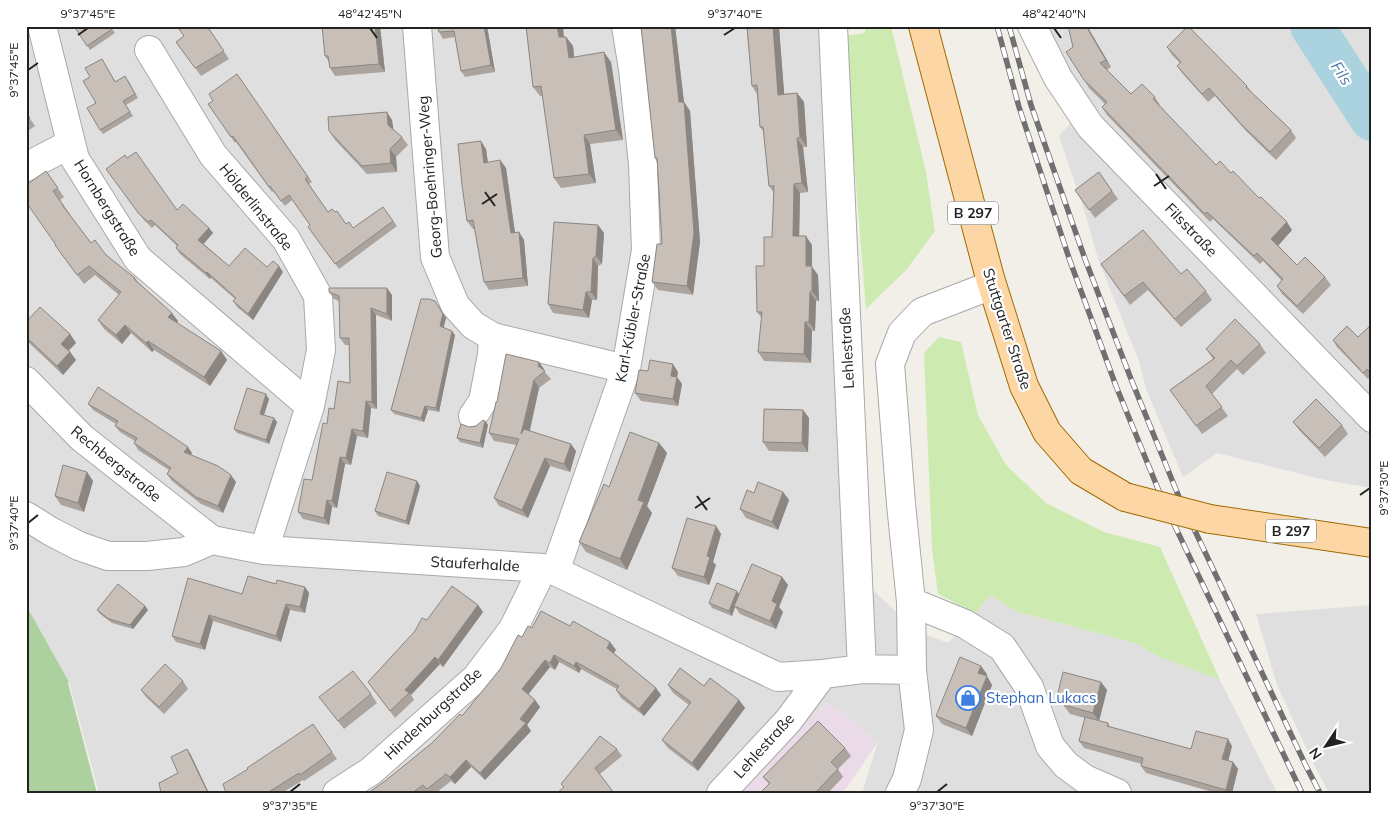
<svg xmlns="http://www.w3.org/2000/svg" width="1398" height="819" font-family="Mulish,sans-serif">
	<rect width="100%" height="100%" fill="#f2efe9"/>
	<path fill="#e0dfdf" d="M 26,26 L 841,26 L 863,581 L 917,631 L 948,643 L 991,595 L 1015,611 L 1135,643 L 1158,656 L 1220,680 L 1277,793 L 862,793 L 878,742 L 827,702 L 741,793 L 99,793 L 69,682 L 26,605 Z
		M 1049,26 L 1372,26 L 1372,488 L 1325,480 L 1217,453 L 1183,477 L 1146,389 L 1139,361 L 1099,262 L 1084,210 L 1059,136 L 1091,101 L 1060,56 Z
		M 1372,605 L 1372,793 L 1329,793 L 1313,763 L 1277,685 L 1256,614 Z"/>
	<path fill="#ebdbe8" d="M 827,702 L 878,742 L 843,793 L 741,793 Z"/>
	<path fill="#cdebb0" d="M 865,26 L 891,26 L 926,172 L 935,231 L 907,269 L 866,309 L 844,36 L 865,33 Z
		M 939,337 L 961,342 L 978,415 L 1006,465 L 1046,503 L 1104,532 L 1160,547 L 1220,680 L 1158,656 L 1135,643 L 1015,611 L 991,595 L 975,613 L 938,594 L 932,549 L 924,353 Z"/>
	<path fill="#add19e" d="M 26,605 L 69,682 L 68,683 L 97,793 L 26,793 Z"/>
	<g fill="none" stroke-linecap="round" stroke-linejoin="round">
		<path stroke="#aad3df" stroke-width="44" d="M 1312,26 L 1372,119"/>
		<defs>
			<path id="minor" d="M 42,26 L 75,159 L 138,259 L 310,406
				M 417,26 L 435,257 L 455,305 L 473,325 L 493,337 L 626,369
				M 833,26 L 862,669
				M 1032,26 L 1058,78 L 1090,126 L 1372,418
				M 149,50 L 213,155 L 286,239 L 318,296 L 321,350 L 310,406 L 264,550
				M 26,167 L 70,144
				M 26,381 L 82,438 L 212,540
				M 473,416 L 483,401 L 492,355 L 493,337
				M 26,516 L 50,531 L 79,546 L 108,556 L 147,556 L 184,552 L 212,540 L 264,550 L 543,568 L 555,571 L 778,677 L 823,674 L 862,669 L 912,670
				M 555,571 L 626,369 L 646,250 L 643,164 L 633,69 L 626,26
				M 911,602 L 965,624 L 1002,647 L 1029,687 L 1050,746 L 1066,765 L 1085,779 L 1117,793
				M 337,793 L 371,771 L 476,678 L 513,629 L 543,568
				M 721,793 L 788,721 L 823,674
				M 900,793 L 907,779 L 919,730 L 912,670 L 911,602 L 901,504 L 890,364 L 902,333 L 922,312 L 979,290 L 992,287"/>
			<path id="major" d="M 923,26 L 990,278 L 1024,386 L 1047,432 L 1081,471 L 1125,497
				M 1210,519 L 1372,543"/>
		</defs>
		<use href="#minor" stroke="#a9a9a9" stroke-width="30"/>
		<use href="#major" stroke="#a06b00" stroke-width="30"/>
		<use href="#minor" stroke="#fff" stroke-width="28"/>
		<use href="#major" stroke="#fcd6a4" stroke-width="28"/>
		<defs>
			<path id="rail" d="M 997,26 L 1019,107 L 1070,261 L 1116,386 L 1163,501 L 1302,793
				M 1009,26 L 1031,105 L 1085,259 L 1131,379 L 1179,497 L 1306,766 L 1320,793"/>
		</defs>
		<use href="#rail" stroke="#707070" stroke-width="5.5"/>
		<use href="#rail" stroke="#fff" stroke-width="4" stroke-dasharray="11" stroke-linecap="butt"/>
		<defs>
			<path id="major-bridge" d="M 1125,497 L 1210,519"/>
		</defs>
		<use href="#major-bridge" stroke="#a06b00" stroke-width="30" stroke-linecap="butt"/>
		<use href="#major-bridge" stroke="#fcd6a4" stroke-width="28"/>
	</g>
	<path fill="#aba49e" d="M 74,26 L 110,26 L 115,33 L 90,50 Z
		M 207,26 L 229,59 L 201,76 L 176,42 Z
		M 380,26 L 385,72 L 335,76 L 330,68 L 329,62 L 325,56 Z
		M 438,26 L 487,26 L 495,72 L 465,77 L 461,71 L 455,37 L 443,39 L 439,32 Z
		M 641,26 L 675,26 L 684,102 L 690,111 L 700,242 L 693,295 L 658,290 L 652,282 L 662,244 L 657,162 L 655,158 Z
		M 744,26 L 788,26 L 779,27 L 784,94 L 797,93 L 804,102 L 807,147 L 803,147 L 808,192 L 800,193 L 799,236 L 812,245 L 812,267 L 818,275 L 819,301 L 816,301 L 815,331 L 812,331 L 811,363 L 764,361 L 758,352 L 762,318 L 757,312 L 764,266 L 772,237 L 774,193 L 769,186 L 764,132 L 760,127 L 757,94 L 752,86 L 747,30 Z
		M 1068,26 L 1087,26 L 1111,67 L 1107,70 L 1131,94 L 1155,97 L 1160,105 L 1159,105 L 1216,165 L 1231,173 L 1259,198 L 1292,230 L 1278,245 L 1297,265 L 1325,277 L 1331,285 L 1303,314 L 1282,294 L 1277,286 L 1282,281 L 1263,261 L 1260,264 L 1213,219 L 1210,222 L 1107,115 L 1102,107 L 1105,104 L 1089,88 L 1084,80 Z
		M 564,37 L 566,37 L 573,46 L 574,57 L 611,62 L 623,140 L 590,144 L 596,183 L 561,188 L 554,178 L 543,96 L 540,96 L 533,87 Z
		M 1167,47 L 1247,86 L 1253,94 L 1291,130 L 1296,138 L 1276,160 L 1246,131 L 1215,96 L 1208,102 L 1183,74 L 1177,66 L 1180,63 L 1172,55 Z
		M 102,59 L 115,81 L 128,80 L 138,98 L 126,105 L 133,116 L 103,134 L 100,130 L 90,77 Z
		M 237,74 L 312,182 L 309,184 L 328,212 L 335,212 L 346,224 L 353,228 L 383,207 L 397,226 L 339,269 L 308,227 L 310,225 L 292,200 L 285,206 L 273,191 L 272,192 L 236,142 L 235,143 L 208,104 L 213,101 Z
		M 26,113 L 35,126 L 26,132 Z
		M 392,120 L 393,129 L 402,137 L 408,145 L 396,157 L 397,172 L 367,174 L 335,140 L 329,131 Z
		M 486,149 L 488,163 L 500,160 L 506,168 L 515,232 L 519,232 L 524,240 L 528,286 L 489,290 L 484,282 L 475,229 L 473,229 L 467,221 Z
		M 127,158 L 177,210 L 209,228 L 213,233 L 204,244 L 229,266 L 267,267 L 283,272 L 253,320 L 237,307 L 233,301 L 235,299 L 211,278 L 210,279 L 180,254 L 176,248 L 177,246 L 155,225 L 152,228 L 143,219 L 106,169 Z
		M 46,171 L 64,197 L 60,200 L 70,214 L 69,214 L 91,243 L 135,278 L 138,282 L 178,321 L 177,323 L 221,351 L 227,360 L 210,386 L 154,350 L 152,352 L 131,333 L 122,344 L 104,329 L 98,320 L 119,295 L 95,275 L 84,284 L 61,254 L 56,245 Z
		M 1099,172 L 1118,199 L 1095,218 L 1075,190 Z
		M 598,225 L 604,233 L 602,264 L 598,266 L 597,300 L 592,300 L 589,318 L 553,313 L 548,304 Z
		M 1101,264 L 1181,274 L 1206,291 L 1212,300 L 1181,327 L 1148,290 L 1130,305 Z
		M 329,292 L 392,295 L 392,321 L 376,315 L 377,409 L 371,408 L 368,438 L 357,436 L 351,465 L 345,464 L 337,508 L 332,507 L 329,525 L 303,519 L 298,512 L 312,480 L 327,424 L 334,409 L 350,383 L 349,345 L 345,345 L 340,338 L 339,301 L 334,299 Z
		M 438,305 L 446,318 L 443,327 L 455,335 L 439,412 L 428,410 L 424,422 L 394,414 L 391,410 Z
		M 26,322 L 70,334 L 76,343 L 69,350 L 76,360 L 63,375 L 26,340 Z
		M 1372,324 L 1372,376 L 1368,379 L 1337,347 L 1333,340 L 1358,337 Z
		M 1260,344 L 1266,353 L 1243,375 L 1237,369 L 1212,394 L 1228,416 L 1202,434 L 1170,390 L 1213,359 L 1206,349 Z
		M 544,369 L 544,371 L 551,379 L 539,388 L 530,431 L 576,451 L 570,472 L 550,466 L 528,518 L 499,506 L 494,498 L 517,445 L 494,441 L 489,433 L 497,402 Z
		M 648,371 L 678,372 L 677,377 L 682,384 L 678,406 L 641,401 L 635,393 Z
		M 269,399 L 264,415 L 277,422 L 269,444 L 237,433 L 234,429 Z
		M 88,404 L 192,453 L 191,455 L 236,482 L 223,513 L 201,504 L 172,481 L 167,474 L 169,470 L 138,450 L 134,443 L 135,441 L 120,432 L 115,426 L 116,424 L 93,410 Z
		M 803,410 L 809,418 L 808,452 L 769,451 L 763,442 Z
		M 485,421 L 488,425 L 483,448 L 460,442 L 457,438 L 469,427 L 476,426 Z
		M 1293,422 L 1342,425 L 1348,434 L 1325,457 L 1299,430 Z
		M 659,443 L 667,453 L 647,506 L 652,513 L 627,570 L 586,552 L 579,542 L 609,487 Z
		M 87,472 L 93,481 L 84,512 L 61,505 L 55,496 Z
		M 417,481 L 420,486 L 409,525 L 378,516 L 375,511 Z
		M 783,492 L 789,500 L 778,530 L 746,518 L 740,509 L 754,493 Z
		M 716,526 L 721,534 L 713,562 L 716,565 L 709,585 L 678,576 L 672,568 Z
		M 782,577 L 788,585 L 779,607 L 783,612 L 776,629 L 740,614 L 735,607 L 732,616 L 712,608 L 709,603 L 739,595 Z
		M 276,584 L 305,587 L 309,593 L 305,613 L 290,610 L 281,642 L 213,621 L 205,650 L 176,642 L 172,636 L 242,594 Z
		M 478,605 L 483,612 L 443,667 L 440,664 L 411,695 L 414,700 L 395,718 L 368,682 L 427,620 Z
		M 145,606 L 148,610 L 133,629 L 112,623 L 100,614 L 97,610 Z
		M 570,626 L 610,642 L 616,650 L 614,653 L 656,688 L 661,695 L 644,716 L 621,698 L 616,690 L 617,689 L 581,669 L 579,673 L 559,662 L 555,670 L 550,667 L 528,694 L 535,700 L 540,707 L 527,725 L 531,731 L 485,780 L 471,767 L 455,784 L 451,781 L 436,793 L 429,793 L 428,792 L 427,793 L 368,793 L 385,781 L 432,743 L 462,716 L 501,668 L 522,637 L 532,628 Z
		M 987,674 L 986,676 L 992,685 L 972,736 L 942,724 L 936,716 Z
		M 183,681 L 188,689 L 164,714 L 146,697 L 141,690 Z
		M 1101,682 L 1107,690 L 1099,721 L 1108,723 L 1110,727 L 1191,749 L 1232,746 L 1228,761 L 1233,762 L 1238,769 L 1232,793 L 1216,793 L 1146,773 L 1141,766 L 1142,764 L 1084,748 L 1079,741 L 1085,718 L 1070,714 L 1057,697 Z
		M 668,685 L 704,686 L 739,700 L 745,708 L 698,771 L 668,748 L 662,740 L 689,705 L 673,693 Z
		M 371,694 L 377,703 L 344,729 L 319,697 Z
		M 313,724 L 337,759 L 304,781 L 303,780 L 282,793 L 226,793 L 248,769 Z
		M 845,748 L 851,756 L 838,769 L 843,777 L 828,793 L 760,793 L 769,784 L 763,777 Z
		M 617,749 L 622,756 L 600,774 L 564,787 L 561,784 Z"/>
	<path fill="#8b8681" d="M 375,26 L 380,26 L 385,72 L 379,64 Z
		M 484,26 L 487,26 L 495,72 L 491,65 Z
		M 557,26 L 563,26 L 565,47 L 559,37 Z
		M 671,26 L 675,26 L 684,102 L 690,111 L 700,242 L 693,295 L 687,286 L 679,102 Z
		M 773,26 L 779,26 L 779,27 L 785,104 L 778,95 Z
		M 1086,26 L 1087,26 L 1111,67 L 1106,60 Z
		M 566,37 L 573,46 L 575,67 L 569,58 Z
		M 604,52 L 611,62 L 623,140 L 616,130 Z
		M 797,93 L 804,102 L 807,147 L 800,137 Z
		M 387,112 L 392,120 L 394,133 L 388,125 Z
		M 584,135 L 590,144 L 596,183 L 589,174 Z
		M 797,138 L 803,147 L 808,192 L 802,183 Z
		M 481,141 L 486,149 L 489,171 L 484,163 Z
		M 390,149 L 396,157 L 397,172 L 391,163 Z
		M 500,160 L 506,168 L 516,241 L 511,233 Z
		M 794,184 L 800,193 L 799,245 L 793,236 Z
		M 1287,222 L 1292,230 L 1277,247 L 1271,239 Z
		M 598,225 L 604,233 L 602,264 L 596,256 Z
		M 209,228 L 213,233 L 202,245 L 198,240 Z
		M 519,232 L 524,240 L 528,286 L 523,278 Z
		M 806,236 L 812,245 L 812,267 L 818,275 L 819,301 L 812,291 L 806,266 Z
		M 593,258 L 598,266 L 597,300 L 591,292 Z
		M 279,266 L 283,272 L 253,320 L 248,314 Z
		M 207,272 L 211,278 L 210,279 L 206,273 Z
		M 387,288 L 392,295 L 392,321 L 387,314 Z
		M 586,292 L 592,300 L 589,318 L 583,310 Z
		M 810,292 L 816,301 L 815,331 L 809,322 Z
		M 435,301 L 446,318 L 443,330 L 440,326 Z
		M 371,308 L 376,315 L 377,409 L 372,402 Z
		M 172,313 L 178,321 L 175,326 L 168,317 Z
		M 805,322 L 812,331 L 811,363 L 804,354 Z
		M 125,325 L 131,333 L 122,344 L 116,335 Z
		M 452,331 L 455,335 L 439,412 L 436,408 Z
		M 70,334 L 76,343 L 67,352 L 61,344 Z
		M 148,341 L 154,350 L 152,352 L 146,343 Z
		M 221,351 L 227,360 L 210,386 L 204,377 Z
		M 70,352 L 76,360 L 63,375 L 57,366 Z
		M 539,362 L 544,369 L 544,372 L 538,366 Z
		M 673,364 L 678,372 L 677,377 L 682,384 L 678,406 L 673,399 L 671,376 Z
		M 534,380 L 539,388 L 527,442 L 521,434 Z
		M 266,394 L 269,399 L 263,418 L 260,414 Z
		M 366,401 L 371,408 L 368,438 L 363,431 Z
		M 425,406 L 428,410 L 424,422 L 421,418 Z
		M 803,410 L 809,418 L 808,452 L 802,443 Z
		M 274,418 L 277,422 L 269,444 L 266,440 Z
		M 485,421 L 488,425 L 483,448 L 480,443 Z
		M 352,429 L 357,436 L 351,465 L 346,458 Z
		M 659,443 L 667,453 L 647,506 L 652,513 L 627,570 L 620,559 L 638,500 Z
		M 571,444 L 576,451 L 570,472 L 564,464 Z
		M 188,447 L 192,453 L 189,459 L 184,452 Z
		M 340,457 L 345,464 L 337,508 L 332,501 Z
		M 545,458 L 550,466 L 528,518 L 522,510 Z
		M 87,472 L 93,481 L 84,512 L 78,503 Z
		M 231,475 L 236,482 L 223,513 L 218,506 Z
		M 417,481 L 420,486 L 409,525 L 406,521 Z
		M 783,492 L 789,500 L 778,530 L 772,522 Z
		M 327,500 L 332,507 L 329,525 L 324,518 Z
		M 716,526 L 721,534 L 713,562 L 716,565 L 709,585 L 704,577 L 707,556 Z
		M 782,577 L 788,585 L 779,607 L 783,612 L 776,629 L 770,621 L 772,601 Z
		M 305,587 L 309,593 L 305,613 L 300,607 Z
		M 737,591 L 740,596 L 734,606 L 735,607 L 732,616 L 729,611 Z
		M 286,604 L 290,610 L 281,642 L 276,636 Z
		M 478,605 L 483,612 L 443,667 L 438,660 Z
		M 145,606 L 148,610 L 133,629 L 130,625 Z
		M 209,615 L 213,621 L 205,650 L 200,644 Z
		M 610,642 L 616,650 L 612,655 L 607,648 Z
		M 554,655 L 559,662 L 555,670 L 550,663 Z
		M 435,657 L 440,664 L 411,695 L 409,693 L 405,690 Z
		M 545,660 L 550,667 L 527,696 L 522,689 Z
		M 576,662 L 581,669 L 579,673 L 574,666 Z
		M 981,666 L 987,674 L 984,681 L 978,673 Z
		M 987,676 L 992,685 L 972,736 L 966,728 Z
		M 1101,682 L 1107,690 L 1099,721 L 1093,713 Z
		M 656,688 L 661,695 L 644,716 L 639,709 Z
		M 535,700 L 540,707 L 527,725 L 531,731 L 485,780 L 480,773 Z
		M 739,700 L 745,708 L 698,771 L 692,763 Z
		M 1228,739 L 1232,746 L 1227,766 L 1222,759 Z
		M 187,749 L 190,753 L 209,793 L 207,791 Z
		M 466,760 L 471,767 L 455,784 L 450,777 Z
		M 1233,762 L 1238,769 L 1232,793 L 1228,793 L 1226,790 Z"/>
	<path fill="#c7bfb8" stroke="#8b8681" d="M 74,26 L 110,26 L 112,29 L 87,46 Z
		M 177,26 L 207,26 L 224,51 L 195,68 L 176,42 L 184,36 Z
		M 322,26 L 375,26 L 379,64 L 330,68 L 328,56 L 325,56 Z
		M 438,26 L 484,26 L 491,65 L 461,71 L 454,31 L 439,32 Z
		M 526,26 L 557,26 L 559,37 L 566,37 L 569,58 L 604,52 L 616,130 L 584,135 L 589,174 L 554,178 L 541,86 L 533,87 Z
		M 641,26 L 671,26 L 679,102 L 684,102 L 694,233 L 687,286 L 652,282 L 657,244 L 662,244 L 657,158 L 655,158 Z
		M 747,26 L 773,26 L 778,95 L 797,93 L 800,137 L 797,138 L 802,183 L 794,184 L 793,236 L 806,236 L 806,266 L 812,266 L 812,291 L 810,292 L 809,322 L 805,322 L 804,354 L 758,352 L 762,312 L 757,312 L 756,266 L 764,266 L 764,237 L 772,237 L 774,186 L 769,186 L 763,127 L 760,127 L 757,85 L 752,86 Z
		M 1068,26 L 1086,26 L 1106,60 L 1100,63 L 1131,94 L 1142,84 L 1155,97 L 1153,99 L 1216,165 L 1220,161 L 1231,173 L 1233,171 L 1259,198 L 1261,197 L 1287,222 L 1271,239 L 1297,265 L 1305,257 L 1325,277 L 1297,306 L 1277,286 L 1283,279 L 1257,253 L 1254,256 L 1207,212 L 1205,214 L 1102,107 L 1107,102 L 1084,80 L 1066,52 L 1073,47 Z
		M 1188,26 L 1247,86 L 1246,87 L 1291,130 L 1270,152 L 1240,123 L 1209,88 L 1202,94 L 1177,66 L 1181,62 L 1167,47 Z
		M 102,59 L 115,82 L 125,76 L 135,94 L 123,101 L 130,112 L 100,130 L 87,108 L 96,103 L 83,81 L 90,77 L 85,68 Z
		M 237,74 L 308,177 L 305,179 L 328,212 L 332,209 L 335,212 L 337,211 L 346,224 L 349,222 L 353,228 L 383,207 L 393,221 L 335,264 L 308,227 L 310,225 L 289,195 L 281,201 L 270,186 L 269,187 L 233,136 L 231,137 L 208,104 L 213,101 L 209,94 Z
		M 387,112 L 388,125 L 402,137 L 390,149 L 391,163 L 362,166 L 329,131 L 328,117 Z
		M 26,113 L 30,118 L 26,121 Z
		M 481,141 L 484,163 L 500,160 L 511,233 L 519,232 L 523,278 L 484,282 L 473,220 L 467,221 L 462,185 L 458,144 Z
		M 136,152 L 177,210 L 183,204 L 209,228 L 198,240 L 229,266 L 245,248 L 267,267 L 273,261 L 279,266 L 248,314 L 233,301 L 236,298 L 207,272 L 206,273 L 176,248 L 178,245 L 151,220 L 148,222 L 139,214 L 106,169 L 125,155 L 127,158 Z
		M 46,171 L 58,188 L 53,191 L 63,205 L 63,206 L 91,243 L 95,240 L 106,255 L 135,278 L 134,279 L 172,313 L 168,317 L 221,351 L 204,377 L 148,341 L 146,343 L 125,325 L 116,335 L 98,320 L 121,292 L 89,266 L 77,275 L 55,245 L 56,245 L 26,202 L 26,185 Z
		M 1099,172 L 1112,191 L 1089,210 L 1075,190 Z
		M 554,222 L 598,225 L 596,256 L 593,258 L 591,292 L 586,292 L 583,310 L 548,304 Z
		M 1143,230 L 1181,274 L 1187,269 L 1206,291 L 1175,319 L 1143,282 L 1124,296 L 1101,264 Z
		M 329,288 L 387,288 L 387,314 L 371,308 L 372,402 L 366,401 L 363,431 L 352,429 L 346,458 L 340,457 L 332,501 L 327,500 L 324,518 L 298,512 L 304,479 L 312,480 L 323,423 L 327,424 L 329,408 L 334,409 L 338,381 L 350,383 L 349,338 L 340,338 L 339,296 L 329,292 Z
		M 421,299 L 429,299 L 435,301 L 443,314 L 440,326 L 452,331 L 436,408 L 425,406 L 421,418 L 391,410 Z
		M 40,307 L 70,334 L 61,344 L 70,352 L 57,366 L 26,337 L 26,322 Z
		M 1235,319 L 1260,344 L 1237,366 L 1231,360 L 1206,386 L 1222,407 L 1196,426 L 1170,390 L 1215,358 L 1206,349 Z
		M 1372,324 L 1372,374 L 1367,369 L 1363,373 L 1333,340 L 1347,326 L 1358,337 Z
		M 506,354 L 539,362 L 538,366 L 545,371 L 534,380 L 521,434 L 524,429 L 571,444 L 564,464 L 545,458 L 522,510 L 494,498 L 519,439 L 489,433 L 496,402 L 497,402 Z
		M 650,360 L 673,364 L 671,376 L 677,377 L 673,399 L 635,393 L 639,370 L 648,371 Z
		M 98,387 L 188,447 L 184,452 L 218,466 L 231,475 L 218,506 L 196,497 L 167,474 L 171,468 L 134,443 L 137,438 L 115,426 L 118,421 L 88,404 Z
		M 247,388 L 266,394 L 260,414 L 274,418 L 266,440 L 234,429 Z
		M 1316,399 L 1342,425 L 1319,448 L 1293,422 Z
		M 764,409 L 803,410 L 802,443 L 763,442 Z
		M 483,420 L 485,421 L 480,443 L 457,438 L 461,424 L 469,427 L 476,426 Z
		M 630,432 L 659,443 L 638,500 L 644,502 L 620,559 L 579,542 L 604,484 L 609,487 Z
		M 63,465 L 87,472 L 78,503 L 55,496 Z
		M 387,472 L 417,481 L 406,521 L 375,511 Z
		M 758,482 L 783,492 L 772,522 L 740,509 L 747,490 L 754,493 Z
		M 687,518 L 716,526 L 707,556 L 710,557 L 704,577 L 672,568 Z
		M 752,564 L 782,577 L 772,601 L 777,604 L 770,621 L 734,606 Z
		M 248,576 L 276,584 L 277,580 L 305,587 L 300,607 L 286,604 L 276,636 L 209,615 L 200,644 L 172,636 L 188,578 L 242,594 Z
		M 717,583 L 737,591 L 729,611 L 709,603 Z
		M 118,584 L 145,606 L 130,625 L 109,619 L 97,610 Z
		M 452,586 L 478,605 L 438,660 L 435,657 L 405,690 L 409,693 L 390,711 L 368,682 L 415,631 L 422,618 L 427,620 Z
		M 541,611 L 570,626 L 573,621 L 610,642 L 607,648 L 656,688 L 639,709 L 616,690 L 619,686 L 576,662 L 574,666 L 554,655 L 550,663 L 545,660 L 522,689 L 535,700 L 520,719 L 526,723 L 480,773 L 466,760 L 450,777 L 446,774 L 427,789 L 423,785 L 412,793 L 368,793 L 385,781 L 432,743 L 460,714 L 462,716 L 501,668 L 518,635 L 522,637 L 528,626 L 532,628 Z
		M 960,657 L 981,666 L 978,673 L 987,676 L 966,728 L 936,716 Z
		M 165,664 L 183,681 L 159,707 L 141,690 Z
		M 680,668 L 704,686 L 710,678 L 739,700 L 692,763 L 662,740 L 691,702 L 668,685 Z
		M 353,671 L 371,694 L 338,721 L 319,697 Z
		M 1063,672 L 1101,682 L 1093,713 L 1064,705 L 1065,699 L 1057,697 Z
		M 1085,717 L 1108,723 L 1107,726 L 1191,749 L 1196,731 L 1228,739 L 1222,759 L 1233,762 L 1226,790 L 1141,766 L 1143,758 L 1079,741 Z
		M 818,721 L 845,748 L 831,762 L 838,769 L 815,793 L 760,793 L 770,783 L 763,777 Z
		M 313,724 L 332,752 L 300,775 L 299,773 L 267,793 L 226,793 L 223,784 L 248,769 L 247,768 Z
		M 600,736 L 617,749 L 595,768 L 614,793 L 557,793 L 564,787 L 561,784 Z
		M 187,749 L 207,791 L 203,793 L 161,793 L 159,783 L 178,773 L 171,757 Z"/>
	<path fill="none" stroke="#222" stroke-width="2" d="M 370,28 L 377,38M 1054,28 L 1061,38M 78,35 L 88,28M 724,35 L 735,28M 28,70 L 38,63M 1156,174 L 1166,189M 1154,186 L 1169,176M 485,192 L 495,206M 482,204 L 497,194M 1360,495 L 1370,488M 697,496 L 707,510M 695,508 L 710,498M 28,523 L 38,515M 290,792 L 300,784M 937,792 L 947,784"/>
	<defs>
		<symbol id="shop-ring" viewBox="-11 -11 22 22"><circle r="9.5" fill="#fff" stroke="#3f7fe0" stroke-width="1.5"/><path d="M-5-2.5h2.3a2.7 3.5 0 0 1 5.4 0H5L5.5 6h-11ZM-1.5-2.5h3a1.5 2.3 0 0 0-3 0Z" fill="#3f7fe0"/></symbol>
	</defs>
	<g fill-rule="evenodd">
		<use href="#shop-ring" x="954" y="684" width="28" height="28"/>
	</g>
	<g text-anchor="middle" stroke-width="4.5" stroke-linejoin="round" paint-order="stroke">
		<g fill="#fff" stroke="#646464" stroke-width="1">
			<rect x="948" y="201.5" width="50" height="23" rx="4"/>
			<rect x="1266" y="519.5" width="50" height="23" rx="4"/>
		</g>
		<g font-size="14" font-weight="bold" fill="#222">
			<text x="973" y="218">B 297</text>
			<text x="1291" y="536">B 297</text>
		</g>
		<g font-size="15" fill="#222" stroke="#fff">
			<text transform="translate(430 177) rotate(-95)" y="5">Georg-Boehringer-Weg</text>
			<text transform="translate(256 207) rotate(51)" y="5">Hölderlinstraße</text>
			<text transform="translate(107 208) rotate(58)" y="5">Hornbergstraße</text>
			<text transform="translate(1191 230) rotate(46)" y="5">Filsstraße</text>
			<text transform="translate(633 318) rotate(-79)" y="5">Karl-Kübler-Straße</text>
			<text transform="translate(1007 329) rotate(72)" y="5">Stuttgarter Straße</text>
			<text transform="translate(847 348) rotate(-93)" y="5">Lehlestraße</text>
			<text transform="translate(116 464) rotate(39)" y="5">Rechbergstraße</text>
			<text transform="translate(475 564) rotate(3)" y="5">Stauferhalde</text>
			<text transform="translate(433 714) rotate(-43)" y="5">Hindenburgstraße</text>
			<text transform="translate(764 746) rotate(-48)" y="5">Lehlestraße</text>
		</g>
		<g font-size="15" fill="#366cbe" stroke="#fff" text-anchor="start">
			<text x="986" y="703">Stephan Lukacs</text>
		</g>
		<g font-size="16" font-style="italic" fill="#4a7aab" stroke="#fff">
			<text transform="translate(1342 73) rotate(57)" y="6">Fils</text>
		</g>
	</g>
	<rect width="1398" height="819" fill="none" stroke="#ffffff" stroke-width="55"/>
	<g transform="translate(1326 746) rotate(235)" stroke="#ffffff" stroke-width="4" paint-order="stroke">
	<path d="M0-4L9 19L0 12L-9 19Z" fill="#222222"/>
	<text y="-8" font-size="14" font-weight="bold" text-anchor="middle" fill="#222222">N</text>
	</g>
	<rect x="28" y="28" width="1342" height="764" fill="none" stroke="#222" stroke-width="2"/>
	<g font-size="12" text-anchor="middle" fill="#222">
		<text x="88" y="18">9°37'45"E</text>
		<text x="370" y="18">48°42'45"N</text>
		<text x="735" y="18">9°37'40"E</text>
		<text x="1054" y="18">48°42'40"N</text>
		<text transform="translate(14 70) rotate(-90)" y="4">9°37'45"E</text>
		<text transform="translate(1384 488) rotate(-90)" y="4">9°37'30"E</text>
		<text transform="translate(14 523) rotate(-90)" y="4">9°37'40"E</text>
		<text x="290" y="810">9°37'35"E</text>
		<text x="937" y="810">9°37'30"E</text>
	</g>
</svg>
